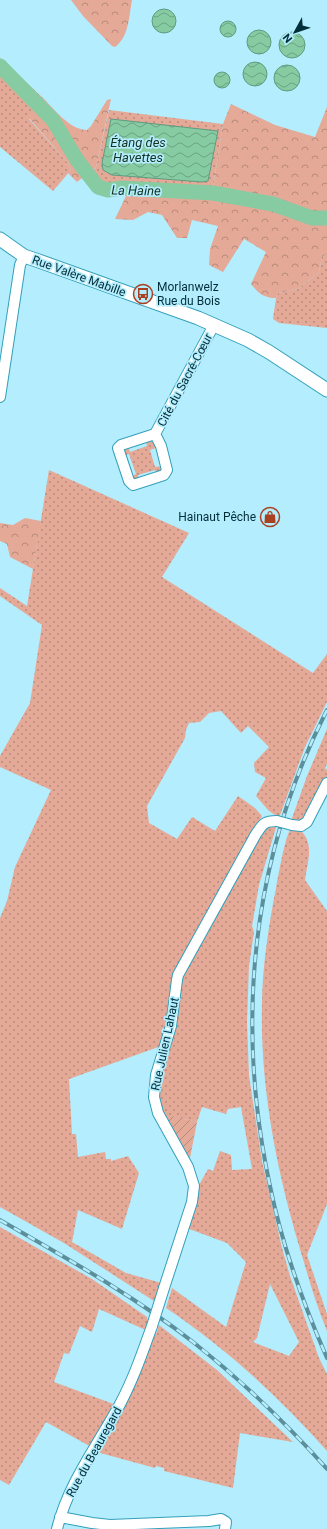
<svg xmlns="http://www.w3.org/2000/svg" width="327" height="1529" font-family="Roboto,sans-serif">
	<defs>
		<pattern id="grass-dots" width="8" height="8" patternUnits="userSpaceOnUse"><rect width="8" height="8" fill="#e5a997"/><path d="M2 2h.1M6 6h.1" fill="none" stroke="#b78a7c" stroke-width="1.8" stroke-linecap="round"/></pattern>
		<pattern id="forest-crowns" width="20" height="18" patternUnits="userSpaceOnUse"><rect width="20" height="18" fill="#e5a997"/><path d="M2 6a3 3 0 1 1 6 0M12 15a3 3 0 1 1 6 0" fill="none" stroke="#b78a7c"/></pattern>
		<pattern id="garden-furrows" width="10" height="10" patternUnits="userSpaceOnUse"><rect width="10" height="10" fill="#e5a997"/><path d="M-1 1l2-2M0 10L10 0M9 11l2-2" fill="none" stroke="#b78a7c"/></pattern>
		<pattern id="water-waves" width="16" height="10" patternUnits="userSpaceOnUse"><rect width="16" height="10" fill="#86cba2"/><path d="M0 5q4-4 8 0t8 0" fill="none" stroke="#6ba585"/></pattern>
	</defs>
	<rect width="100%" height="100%" fill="#b4edfd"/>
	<path fill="url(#grass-dots)" fill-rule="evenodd" d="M 0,58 L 43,98 L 29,119 L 67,162 L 71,170 L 53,191 L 0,147 Z
		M 109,110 L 223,124 L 213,187 L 138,184 L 136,189 L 126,196 L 103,186 L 90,173 L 96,167 Z
		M 327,254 L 327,328 L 279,323 L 273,319 L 276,298 L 278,293 L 298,289 L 319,272 L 322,257 Z
		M 152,439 L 154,440 L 156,448 L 150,450 L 155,467 L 162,466 L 163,471 L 157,474 L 155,470 L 138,475 L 139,481 L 135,482 L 130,477 L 136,474 L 129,454 L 124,456 L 122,447 L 128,446 L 130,452 L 147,446 L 146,441 Z
		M 49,470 L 189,533 L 162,577 L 313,673 L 327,654 L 327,702 L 305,747 L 279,818 L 268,810 L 256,796 L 266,778 L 255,772 L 254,763 L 269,747 L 248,726 L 241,733 L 221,711 L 209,713 L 200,722 L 189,723 L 186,730 L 185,738 L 147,806 L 149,823 L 177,839 L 192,817 L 215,831 L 238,796 L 255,808 L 262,816 L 257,825 L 277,824 L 259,885 L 252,926 L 254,932 L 249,966 L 247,1022 L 249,1076 L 262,1161 L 282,1248 L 290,1276 L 319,1358 L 327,1374 L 327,1451 C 279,1397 226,1348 166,1308 L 172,1288 L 226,1327 L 246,1262 L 227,1243 L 184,1227 L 194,1186 L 199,1185 L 208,1169 L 213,1171 L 220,1151 L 231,1155 L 232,1170 L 252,1169 L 241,1107 L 228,1109 L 226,1114 L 202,1107 L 197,1122 L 158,1113 L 155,1105 L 164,1045 L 69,1079 L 72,1134 L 76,1134 L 78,1157 L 105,1152 L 106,1159 L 111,1159 L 111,1161 L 128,1156 L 139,1173 L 122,1229 L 78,1210 L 72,1242 L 126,1273 L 165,1284 L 154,1301 L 64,1243 L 0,1207 L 0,918 L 7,901 L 15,867 L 51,790 L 0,767 L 0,756 L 30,703 L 42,625 L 0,596 L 0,588 L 27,606 ZM 270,1284 L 299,1342 L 289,1356 L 253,1342 L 257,1338 Z
		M 327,729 L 327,764 L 325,768 L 327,770 L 327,783 L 302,822 L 291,821 L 307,776 Z
		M 296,826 C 316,842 308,858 305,880 L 327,911 L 327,1204 L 307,1255 L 327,1314 L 327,1331 C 317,1307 310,1283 303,1259 C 278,1177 260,1091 262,1005 C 262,968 269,924 276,888 C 278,878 285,835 291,829 C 292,828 294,827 296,826 Z
		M 0,1227 L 92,1279 L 147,1317 L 150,1332 L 156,1334 L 159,1325 L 217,1370 L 293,1442 L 240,1433 L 233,1488 L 164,1471 L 164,1468 L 156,1466 L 155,1468 L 93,1451 L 95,1449 L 46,1422 L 9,1485 L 0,1480 ZM 99,1309 L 150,1332 L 119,1406 L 54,1382 L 64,1353 L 69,1354 L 80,1326 L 92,1332 Z"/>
	<path fill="url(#forest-crowns)" d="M 71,0 L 132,0 C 129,16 129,37 115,47 L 112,46 L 83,16 Z
		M 43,98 C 55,110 70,130 87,130 L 91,126 L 107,100 L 111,99 L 96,167 L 77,182 L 68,173 L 71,170 L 67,162 L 29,118 Z
		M 231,104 L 275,125 L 315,137 L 327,107 L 327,254 L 322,257 L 319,272 L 298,289 L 278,293 L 276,298 C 264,298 258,293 251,284 L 266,252 L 244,239 L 223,272 L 209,265 L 210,249 L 218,226 L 192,220 L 187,238 L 177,238 L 162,215 L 148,212 L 133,220 L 115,219 L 126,196 L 136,189 L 138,184 L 213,187 L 223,124 Z
		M 25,518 L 41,521 L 33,569 L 10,557 L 7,544 L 0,541 L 0,523 L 13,525 Z"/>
	<path fill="url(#garden-furrows)" d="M 164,1114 L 197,1122 L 190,1158 L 188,1158 Z"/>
	<path fill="url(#water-waves)" stroke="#5e9c82" d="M152 21a12 12 0 1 1 24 0a12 12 0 1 1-24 0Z
		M220 29a8 8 0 1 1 16 0a8 8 0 1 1-16 0Z
		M247 42a12 12 0 1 1 24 0a12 12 0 1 1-24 0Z
		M279 45a13 13 0 1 1 26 0a13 13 0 1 1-26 0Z
		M243 74a12 12 0 1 1 24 0a12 12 0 1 1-24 0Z
		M274 78a13 13 0 1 1 26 0a13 13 0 1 1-26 0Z
		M214 80a8 8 0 1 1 16 0a8 8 0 1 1-16 0Z
		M 111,119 L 218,131 L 208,181 L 202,182 L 112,175 L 103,170 L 102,163 Z"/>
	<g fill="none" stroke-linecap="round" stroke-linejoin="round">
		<path stroke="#86cba2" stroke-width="15" d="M 0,66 L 53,120 L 77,160 L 98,187 L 108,190 L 122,188 L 213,193 L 273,204 L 312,218 L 327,218"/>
		<defs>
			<path id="minor" d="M 0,397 L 20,265 L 24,256
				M 155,434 L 161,446 L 167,470 L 164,475 L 133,485 L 129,481 L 118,448 L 121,445 L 155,434 L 214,325
				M 292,825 L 301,826 L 307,822 L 327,783
				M 164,1288 L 192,1202 L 194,1186 L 188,1167 L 158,1113 L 154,1097 L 156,1075 L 171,1026 L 177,980 L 178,975 L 256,834 C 263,824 264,821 277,821
				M 60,1517 L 92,1523 L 110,1525 L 209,1521 L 221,1519 L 226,1522 L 225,1529
				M 57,1529 C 68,1484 97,1446 119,1406 C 133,1380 142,1354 152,1326"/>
			<path id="tertiary" d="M 0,239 L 24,256 L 36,260 L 198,318 L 248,340 L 269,352 L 327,390"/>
		</defs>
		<use href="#minor" stroke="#32a0ba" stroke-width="12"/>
		<use href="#tertiary" stroke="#32a0ba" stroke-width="15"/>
		<use href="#minor" stroke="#fff" stroke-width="10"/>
		<use href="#tertiary" stroke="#fff" stroke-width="13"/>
		<defs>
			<path id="rail" d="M 327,710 C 251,859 235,1023 270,1186 C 282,1245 303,1303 327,1358
				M 0,1220 C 66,1258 133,1295 193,1342 C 241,1380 286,1423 327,1469"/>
		</defs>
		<use href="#rail" stroke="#5b8f9c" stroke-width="4"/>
		<use href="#rail" stroke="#b4edfd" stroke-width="2.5" stroke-dasharray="8" stroke-linecap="butt"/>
		<defs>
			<path id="minor-bridge" d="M 277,821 L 292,825
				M 152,1326 L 164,1288"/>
		</defs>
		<use href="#minor-bridge" stroke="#32a0ba" stroke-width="12" stroke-linecap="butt"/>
		<use href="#minor-bridge" stroke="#fff" stroke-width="10"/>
	</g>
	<defs>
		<symbol id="bus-ring" viewBox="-11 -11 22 22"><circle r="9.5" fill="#b4edfd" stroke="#a94121" stroke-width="1.5"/><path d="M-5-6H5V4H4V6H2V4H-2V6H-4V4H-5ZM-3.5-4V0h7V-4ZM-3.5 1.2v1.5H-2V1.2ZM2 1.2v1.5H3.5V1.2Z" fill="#a94121"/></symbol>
		<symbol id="shop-ring" viewBox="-11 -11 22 22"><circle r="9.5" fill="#b4edfd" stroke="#a94121" stroke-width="1.5"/><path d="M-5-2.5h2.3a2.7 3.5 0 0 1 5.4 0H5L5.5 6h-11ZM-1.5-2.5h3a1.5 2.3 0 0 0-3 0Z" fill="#a94121"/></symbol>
	</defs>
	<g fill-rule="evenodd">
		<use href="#bus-ring" x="132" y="283" width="22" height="22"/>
		<use href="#shop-ring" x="259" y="506" width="22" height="22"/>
	</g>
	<g text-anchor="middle" stroke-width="3.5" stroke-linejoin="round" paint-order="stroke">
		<g font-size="12" fill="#002e39" stroke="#b4edfd">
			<text transform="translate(79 276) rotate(20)" y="4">Rue Valère Mabille</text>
			<text transform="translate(185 380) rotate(-62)" y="4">Cité du Sacré-Cœur</text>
			<text transform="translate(165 1044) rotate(-78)" y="4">Rue Julien Lahaut</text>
			<text transform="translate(94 1452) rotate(-61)" y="4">Rue du Beauregard</text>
		</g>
		<g font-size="12" fill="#002e39" stroke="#b4edfd" text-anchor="start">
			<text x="157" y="291">Morlanwelz<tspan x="157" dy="14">Rue du Bois</tspan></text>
			<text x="256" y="521" text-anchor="end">Hainaut Pêche</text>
		</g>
		<g font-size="13" font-style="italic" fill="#133221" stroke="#b4edfd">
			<text x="138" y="147">Étang des<tspan x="138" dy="15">Havettes</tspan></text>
			<text transform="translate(136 190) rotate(1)" y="5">La Haine</text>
		</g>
	</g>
	<g transform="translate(295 32) rotate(230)" stroke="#b4edfd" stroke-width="3" paint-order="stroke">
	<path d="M0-3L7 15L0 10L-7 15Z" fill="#002e39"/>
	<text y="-6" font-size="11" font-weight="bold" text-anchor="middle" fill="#002e39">N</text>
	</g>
</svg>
